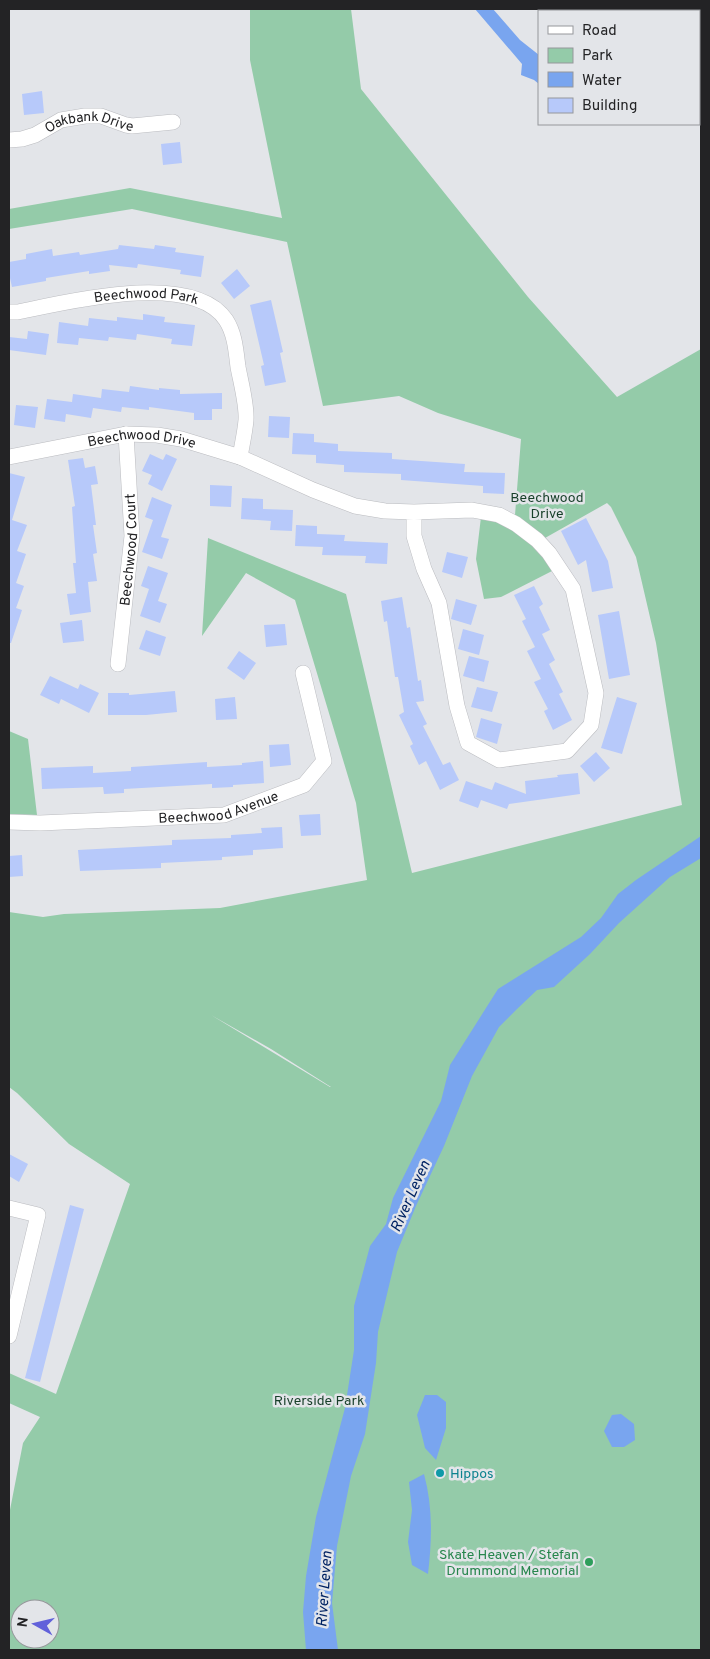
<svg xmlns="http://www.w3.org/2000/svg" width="710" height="1659" font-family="Overpass,sans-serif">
	<rect width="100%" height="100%" fill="#e3e5e9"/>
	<path fill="#94cba9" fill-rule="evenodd" d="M 250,9 L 351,9 L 361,89 L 528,297 L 617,397 L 701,349 L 701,1650 L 9,1650 L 9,1515 L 23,1443 L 40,1417 L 9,1403 L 9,1373 L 56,1394 L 130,1184 L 69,1144 L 17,1093 L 9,1087 L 9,912 L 43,917 L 64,914 L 220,908 L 367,880 L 356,803 L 295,600 L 246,573 L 202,636 L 208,538 L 346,594 L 412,873 L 682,805 L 656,643 L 636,557 L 611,507 L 607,503 L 545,538 L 515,515 L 521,439 L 438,413 L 399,396 L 323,406 L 287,242 L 132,209 L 9,229 L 9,209 L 130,188 L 282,218 L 250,60 ZM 211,1015 L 271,1049 L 331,1087 L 330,1087 ZM 20,1609 L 50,1609 L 50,1639 L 20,1639 Z
		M 591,9 L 683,9 L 689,11 L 594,11 Z
		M 481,517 L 502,524 L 525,536 L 554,570 L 501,597 L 484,599 L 476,559 Z
		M 9,731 L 28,739 L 37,815 L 9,814 Z"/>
	<path fill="#79a5ef" d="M 475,9 L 493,9 L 520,40 L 539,55 L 539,84 L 534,80 L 521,75 L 522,64 Z
		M 701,836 L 701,858 L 670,877 L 619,923 L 590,954 L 554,987 L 537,990 L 517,1009 L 499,1027 L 472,1076 L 444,1146 L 416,1206 L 397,1252 L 378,1332 L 376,1363 L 365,1434 L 351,1476 L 337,1546 L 332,1603 L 338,1650 L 306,1650 L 303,1612 L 306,1576 L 316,1517 L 345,1408 L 354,1350 L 354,1306 L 370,1246 L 386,1224 L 393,1198 L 441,1101 L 450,1065 L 498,989 L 581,937 L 601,918 L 618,894 L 636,880 Z
		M 425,1395 L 437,1395 L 446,1402 L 446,1428 L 436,1460 L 425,1448 L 417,1415 Z
		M 621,1414 L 634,1424 L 635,1440 L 624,1447 L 612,1447 L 604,1431 L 612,1415 Z
		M 424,1474 C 433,1507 432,1540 428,1574 L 412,1565 L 408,1542 L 412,1510 L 409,1482 Z"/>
	<path fill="#b7c9fa" d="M 42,91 L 44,113 L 24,115 L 22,94 Z
		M 180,142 L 182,163 L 163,165 L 161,144 Z
		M 119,245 L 154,249 L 155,245 L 176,248 L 175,252 L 204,256 L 201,277 L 180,274 L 181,270 L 138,264 L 137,268 L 109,265 L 110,271 L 89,274 L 89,271 L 46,278 L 46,281 L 12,287 L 10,278 L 9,278 L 9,262 L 26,259 L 26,254 L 52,249 L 53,256 L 79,252 L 80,255 L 118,249 Z
		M 237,269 L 250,286 L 234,299 L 221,283 Z
		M 271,300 L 283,352 L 280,353 L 286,382 L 265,386 L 261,366 L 264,365 L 250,305 Z
		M 143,314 L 165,317 L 164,322 L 195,325 L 192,346 L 171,344 L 172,339 L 137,334 L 136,340 L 109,337 L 108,341 L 79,338 L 78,345 L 57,343 L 59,322 L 88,326 L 89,318 L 117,321 L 117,317 L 143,320 Z
		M 28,331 L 49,334 L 46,355 L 9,350 L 9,337 L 27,339 Z
		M 130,386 L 159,390 L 159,388 L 180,390 L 180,394 L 222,393 L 222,409 L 212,409 L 212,420 L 194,420 L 194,413 L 149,407 L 149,410 L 122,407 L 121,412 L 93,408 L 91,418 L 66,414 L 65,422 L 44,419 L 47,399 L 72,402 L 73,394 L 101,398 L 102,389 L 129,392 Z
		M 16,405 L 38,407 L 35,428 L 14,425 Z
		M 269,416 L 290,417 L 289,438 L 268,437 Z
		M 293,433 L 314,434 L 314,442 L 338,444 L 338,451 L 392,453 L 392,459 L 465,464 L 464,472 L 505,473 L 504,494 L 483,493 L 483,486 L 401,480 L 401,474 L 344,472 L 344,465 L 316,463 L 316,455 L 292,454 Z
		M 150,454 L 163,460 L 166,454 L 177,459 L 162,491 L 148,484 L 152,475 L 142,471 Z
		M 83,458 L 85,468 L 95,466 L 98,484 L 91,485 L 96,525 L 93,525 L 97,553 L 93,554 L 97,581 L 88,582 L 91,612 L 70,615 L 67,594 L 76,593 L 73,563 L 76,563 L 72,507 L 75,506 L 68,460 Z
		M 9,473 L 25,477 L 12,520 L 27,525 L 17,551 L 26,554 L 16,583 L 24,586 L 16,608 L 22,610 L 11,643 L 9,643 Z
		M 210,485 L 232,486 L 231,507 L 210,506 Z
		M 152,497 L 172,505 L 161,537 L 169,539 L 162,559 L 142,552 L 153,520 L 145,517 Z
		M 242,498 L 263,499 L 263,509 L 293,510 L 292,531 L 270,530 L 271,521 L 241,519 Z
		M 586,518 L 608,561 L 613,588 L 592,592 L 586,560 L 578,565 L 561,531 Z
		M 296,525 L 317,526 L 317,534 L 345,535 L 344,541 L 388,543 L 387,564 L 365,563 L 366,556 L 322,555 L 323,547 L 295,546 Z
		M 447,552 L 468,557 L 462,578 L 442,572 Z
		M 148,566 L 168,573 L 158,601 L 167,604 L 160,623 L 140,616 L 149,589 L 141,586 Z
		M 534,586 L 543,604 L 539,607 L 550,630 L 542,634 L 555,660 L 549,664 L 563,692 L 559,694 L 572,720 L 553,730 L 544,711 L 548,709 L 534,682 L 541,679 L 527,651 L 535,647 L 522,621 L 526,619 L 514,595 Z
		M 402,597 L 407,628 L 410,627 L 418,681 L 421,680 L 424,701 L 416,702 L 427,724 L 423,726 L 443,765 L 450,762 L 459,780 L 440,790 L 426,761 L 419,765 L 410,746 L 413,744 L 399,715 L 404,712 L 398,677 L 395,677 L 387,621 L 384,622 L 381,601 Z
		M 456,599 L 477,605 L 471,625 L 451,619 Z
		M 619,611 L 630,675 L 609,679 L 598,615 Z
		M 82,620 L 84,641 L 63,643 L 60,623 Z
		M 285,624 L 287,645 L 266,647 L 264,625 Z
		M 463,629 L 484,635 L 479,655 L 458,649 Z
		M 146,630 L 166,637 L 160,656 L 139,649 Z
		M 239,651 L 256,663 L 244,680 L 227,668 Z
		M 469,656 L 489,661 L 484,682 L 463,676 Z
		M 50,676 L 78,689 L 80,684 L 99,693 L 89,713 L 61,699 L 59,704 L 40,695 Z
		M 477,687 L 498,692 L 492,712 L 471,707 Z
		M 175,691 L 177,712 L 146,715 L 108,715 L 108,693 L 129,693 L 129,695 Z
		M 235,697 L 237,719 L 216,720 L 215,699 Z
		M 617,697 L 637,703 L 622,754 L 601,748 Z
		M 481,718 L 502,724 L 497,744 L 476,737 Z
		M 289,744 L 291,765 L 270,767 L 269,745 Z
		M 596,752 L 610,768 L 594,782 L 580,766 Z
		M 263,761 L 264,783 L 233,785 L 233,787 L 212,788 L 212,784 L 124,789 L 124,793 L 104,794 L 103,787 L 42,789 L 41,768 L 93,766 L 93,773 L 131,771 L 131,767 L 207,762 L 207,767 L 242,765 L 242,763 Z
		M 578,773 L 580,794 L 509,804 L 507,809 L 481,800 L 478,808 L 459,801 L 466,781 L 492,790 L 495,782 L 526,794 L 525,781 L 558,777 L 557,775 Z
		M 320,814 L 321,835 L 301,836 L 299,815 Z
		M 282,827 L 283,848 L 253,850 L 253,855 L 222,857 L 222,860 L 161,863 L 161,868 L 80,871 L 78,850 L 172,845 L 172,840 L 231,838 L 231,835 L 262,833 L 261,828 Z
		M 22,855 L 23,876 L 9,877 L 9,856 Z
		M 9,1154 L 28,1164 L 19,1182 L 9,1176 Z
		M 70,1205 L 84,1209 L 40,1382 L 25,1378 Z"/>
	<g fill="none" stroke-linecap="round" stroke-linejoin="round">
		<defs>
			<g id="street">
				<path id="s1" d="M 9,140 L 22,139 L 35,135 L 61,120 L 85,116 L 101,116 L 126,125 L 132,126 L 173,122"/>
				<path id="s2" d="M 9,312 L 18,312 C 66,302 193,270 226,320 C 235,334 236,351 238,367 C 241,383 247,405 246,420 C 245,432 242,445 240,457"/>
				<path id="s3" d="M 9,457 L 126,434 L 157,435 L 181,439 L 240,457 L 313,490 L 355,506 L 385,511 L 414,512 L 472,510 L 499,515 L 516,524 L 537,540 L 549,553 L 573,589 L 596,693 L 591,725 L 567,751 L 499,760 L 468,743 L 457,706 L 439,603 L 424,569 L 414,536 L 414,512"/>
				<path id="s4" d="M 118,664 L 132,536 L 126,434"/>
				<path id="s5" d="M 9,822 L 40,823 L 224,815 L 304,785 L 324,761 L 303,673"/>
				<path d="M 9,1208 L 38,1215 L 9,1336"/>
			</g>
		</defs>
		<use href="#street" stroke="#bbbcc0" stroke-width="16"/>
		<use href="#street" stroke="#fff" stroke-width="15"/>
	</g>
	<circle fill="#0f9aa8" stroke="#e3e5e9" stroke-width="2" cx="440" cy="1473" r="5"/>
	<circle fill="#2e9e5b" stroke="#e3e5e9" stroke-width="2" cx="589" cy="1562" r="5"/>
	<g text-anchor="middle" stroke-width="5" stroke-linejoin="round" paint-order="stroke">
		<g font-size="14" fill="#232325" stroke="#e3e5e9">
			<text dy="5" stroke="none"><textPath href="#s1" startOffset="85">Oakbank Drive</textPath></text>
			<text dy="5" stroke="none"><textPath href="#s2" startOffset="139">Beechwood Park</textPath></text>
			<text dy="5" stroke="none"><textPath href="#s3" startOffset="135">Beechwood Drive</textPath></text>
			<text dy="5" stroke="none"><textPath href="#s4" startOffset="115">Beechwood Court</textPath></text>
			<text dy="5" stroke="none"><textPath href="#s5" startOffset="211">Beechwood Avenue</textPath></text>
		</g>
		<g font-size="14" fill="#173f29" stroke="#e3e5e9">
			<text x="547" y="502">Beechwood<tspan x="547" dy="16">Drive</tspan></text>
			<text x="319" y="1405">Riverside Park</text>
		</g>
		<g font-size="14" fill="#0d838f" stroke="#e3e5e9" text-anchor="start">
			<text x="450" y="1478">Hippos</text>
		</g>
		<g font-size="14" fill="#27864d" stroke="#e3e5e9" text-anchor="end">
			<text x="579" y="1559">Skate Heaven / Stefan<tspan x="579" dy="16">Drummond Memorial</tspan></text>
		</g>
		<g font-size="15" font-style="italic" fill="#002363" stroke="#e3e5e9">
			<text transform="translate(410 1196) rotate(-66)" y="5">River Leven</text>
			<text transform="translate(324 1589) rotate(-86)" y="5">River Leven</text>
		</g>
	</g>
	<rect width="710" height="1659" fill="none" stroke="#232325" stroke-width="20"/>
	<rect x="538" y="10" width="162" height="115" fill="#e3e5e9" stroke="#96979b"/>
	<rect x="548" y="26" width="25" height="8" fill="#ffffff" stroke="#96979b"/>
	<text x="582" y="35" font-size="15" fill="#232325">Road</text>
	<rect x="548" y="48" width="25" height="15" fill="#94cba9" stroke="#96979b"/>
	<text x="582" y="60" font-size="15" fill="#232325">Park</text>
	<rect x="548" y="72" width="25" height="15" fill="#79a5ef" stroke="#96979b"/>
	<text x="582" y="85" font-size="15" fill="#232325">Water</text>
	<rect x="548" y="98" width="25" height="15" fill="#b7c9fa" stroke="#96979b"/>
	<text x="582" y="110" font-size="15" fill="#232325">Building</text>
	<g transform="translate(35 1624) rotate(278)"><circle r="24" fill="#e3e5e9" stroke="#96979b"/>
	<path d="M0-4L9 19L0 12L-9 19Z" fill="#6161da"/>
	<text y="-8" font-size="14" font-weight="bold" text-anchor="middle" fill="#232325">N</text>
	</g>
</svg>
